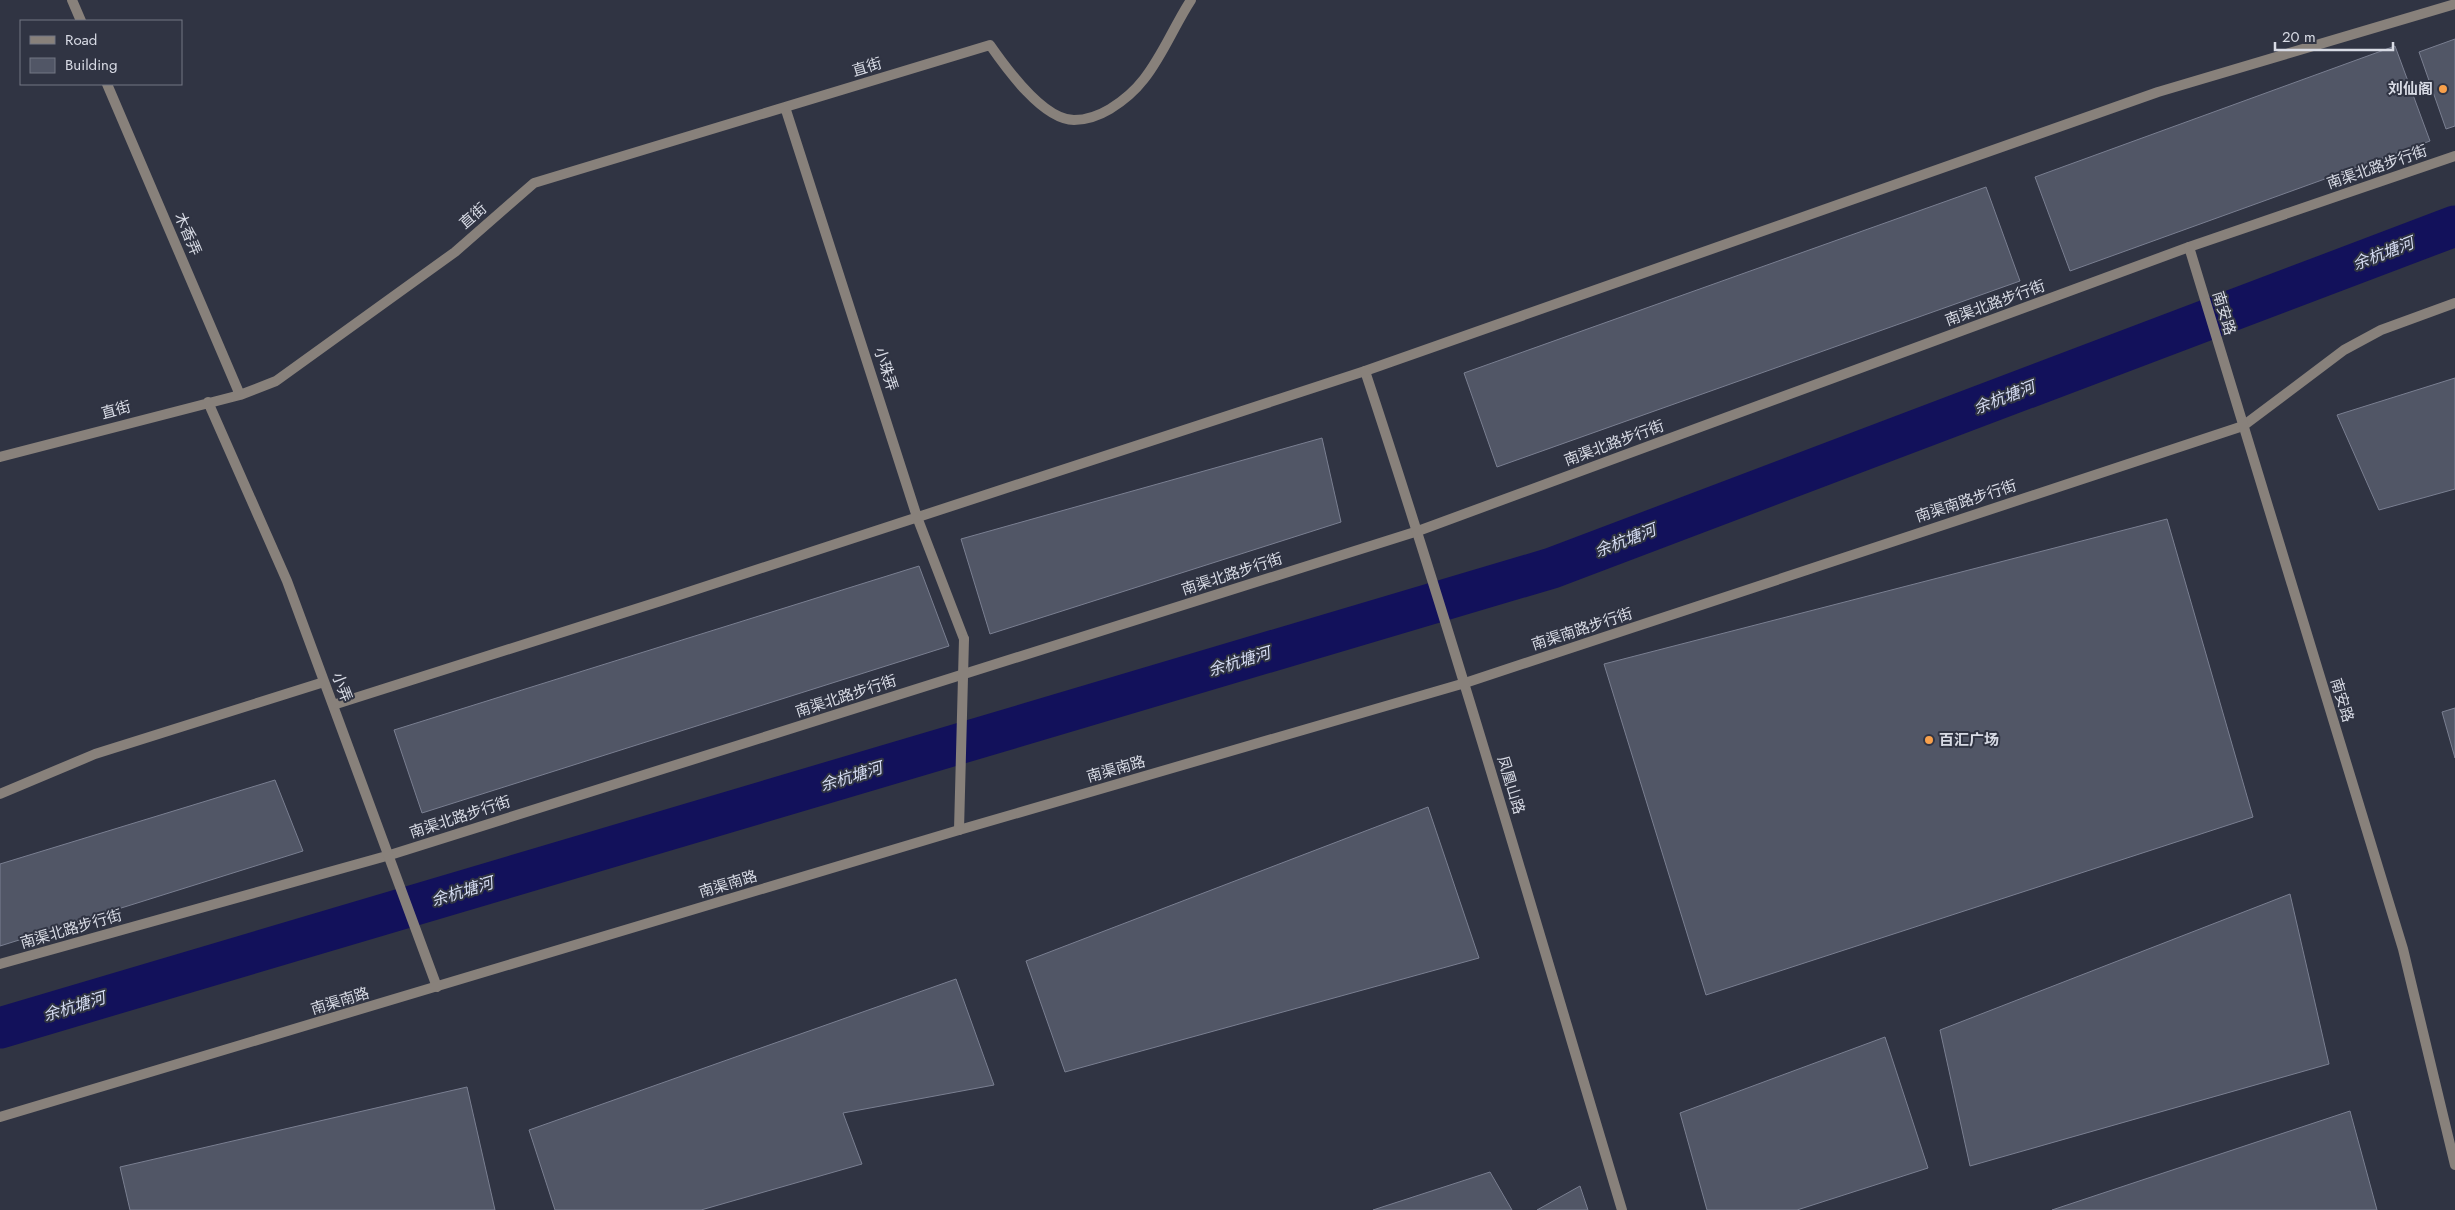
<svg xmlns="http://www.w3.org/2000/svg" width="2455" height="1210" font-family="Jost,'Noto Sans SC',sans-serif">
	<rect width="100%" height="100%" fill="#303443"/>
	<g fill="none" stroke-linecap="round" stroke-linejoin="round">
		<path stroke="#12115b" stroke-width="41" d="M 0,1028 L 1552,568 L 2455,226"/>
	</g>
	<path fill="#515666" stroke="#7a7f91" d="M 2455,39 L 2455,126 L 2446,129 L 2419,52 Z
		M 2395,46 L 2430,141 L 2070,271 L 2035,177 Z
		M 1986,187 L 2020,281 L 1497,467 L 1464,373 Z
		M 2455,378 L 2455,489 L 2379,510 L 2337,415 Z
		M 1322,438 L 1341,522 L 990,634 L 961,539 Z
		M 2167,519 L 2253,817 L 1706,995 L 1604,664 Z
		M 919,566 L 949,646 L 422,813 L 394,730 Z
		M 2455,708 L 2455,758 L 2442,712 Z
		M 275,780 L 303,851 L 0,946 L 0,864 Z
		M 1428,807 L 1479,958 L 1065,1072 L 1026,961 Z
		M 2290,894 L 2329,1064 L 1970,1166 L 1940,1030 Z
		M 956,979 L 994,1085 L 843,1113 L 862,1164 L 701,1210 L 555,1210 L 529,1130 Z
		M 1885,1037 L 1928,1168 L 1797,1210 L 1707,1210 L 1680,1113 Z
		M 467,1087 L 495,1210 L 130,1210 L 120,1167 Z
		M 2350,1111 L 2377,1210 L 2052,1210 Z
		M 1490,1172 L 1512,1210 L 1373,1210 Z
		M 1580,1186 L 1588,1210 L 1537,1210 Z"/>
	<g fill="none" stroke-linecap="round" stroke-linejoin="round">
		<path stroke="#88817b" stroke-width="10" d="M 1465,683 L 2243,426 L 2344,350 L 2381,330 L 2455,303
			M 0,964 L 390,855 L 1418,531 L 2189,247 L 2455,156"/>
		<path stroke="#88817b" stroke-width="10" d="M 72,0 L 81,21
			M 107,84 L 240,395
			M 785,107 L 917,517 L 964,639
			M 208,402 L 287,581 L 437,987
			M 0,457 L 240,395 L 276,381 L 455,252 L 534,183 L 990,45 C 1006,68 1043,120 1074,120 C 1086,120 1100,115 1110,109 C 1123,101 1134,92 1144,79 C 1163,55 1174,26 1191,0
			M 333,705 L 664,600 L 1365,371 L 2158,92 L 2455,4
			M 0,794 L 95,754 L 324,682"/>
		<path stroke="#88817b" stroke-width="10" d="M 2189,247 L 2403,949 L 2455,1165
			M 1365,371 C 1457,649 1538,930 1622,1210
			M 0,1117 L 959,830 L 1465,683"/>
		<path stroke="#88817b" stroke-width="10" d="M 959,830 L 964,639"/>
	</g>
	<g fill="#f8a04b" stroke="#303443" stroke-width="2">
		<circle cx="2443" cy="89" r="5"/>
		<circle cx="1929" cy="740" r="5"/>
	</g>
	<g text-anchor="middle" stroke-width="4" stroke-linejoin="round" paint-order="stroke">
		<g font-size="15" fill="#d8dbe5" stroke="#303443">
			<text transform="translate(867 67) rotate(-17)" y="5">直街</text>
			<text transform="translate(2377 167) rotate(-19)" y="5">南渠北路步行街</text>
			<text transform="translate(473 216) rotate(-41)" y="5">直街</text>
			<text transform="translate(188 234) rotate(67)" y="5">木香弄</text>
			<text transform="translate(1995 303) rotate(-20)" y="5">南渠北路步行街</text>
			<text transform="translate(2224 313) rotate(73)" y="5">南安路</text>
			<text transform="translate(886 369) rotate(72)" y="5">小珠弄</text>
			<text transform="translate(116 410) rotate(-15)" y="5">直街</text>
			<text transform="translate(1614 443) rotate(-20)" y="5">南渠北路步行街</text>
			<text transform="translate(1966 501) rotate(-18)" y="5">南渠南路步行街</text>
			<text transform="translate(1232 574) rotate(-18)" y="5">南渠北路步行街</text>
			<text transform="translate(1582 629) rotate(-18)" y="5">南渠南路步行街</text>
			<text transform="translate(342 687) rotate(69)" y="5">小弄</text>
			<text transform="translate(846 696) rotate(-18)" y="5">南渠北路步行街</text>
			<text transform="translate(2342 700) rotate(73)" y="5">南安路</text>
			<text transform="translate(1116 769) rotate(-16)" y="5">南渠南路</text>
			<text transform="translate(1511 785) rotate(73)" y="5">凤凰山路</text>
			<text transform="translate(460 817) rotate(-18)" y="5">南渠北路步行街</text>
			<text transform="translate(728 884) rotate(-17)" y="5">南渠南路</text>
			<text transform="translate(71 929) rotate(-16)" y="5">南渠北路步行街</text>
			<text transform="translate(340 1001) rotate(-17)" y="5">南渠南路</text>
		</g>
		<g font-size="15" font-weight="bold" fill="#d8dbe5" stroke="#303443" text-anchor="end">
			<text x="2433" y="94">刘仙阁</text>
			<text x="1939" y="745" text-anchor="start">百汇广场</text>
		</g>
		<g font-size="16" font-style="italic" fill="#d5dcf2" stroke="#303443">
			<text transform="translate(2383 253) rotate(-21)" y="6">余杭塘河</text>
			<text transform="translate(2004 397) rotate(-21)" y="6">余杭塘河</text>
			<text transform="translate(1625 540) rotate(-21)" y="6">余杭塘河</text>
			<text transform="translate(1239 661) rotate(-17)" y="6">余杭塘河</text>
			<text transform="translate(851 776) rotate(-17)" y="6">余杭塘河</text>
			<text transform="translate(462 891) rotate(-17)" y="6">余杭塘河</text>
			<text transform="translate(74 1006) rotate(-17)" y="6">余杭塘河</text>
		</g>
	</g>
	<rect x="20" y="20" width="162" height="65" fill="#303443" stroke="#737784"/>
	<rect x="30" y="36" width="25" height="8" fill="#88817b" stroke="#737784"/>
	<text x="65" y="45" font-size="15" fill="#d8dbe5">Road</text>
	<rect x="30" y="58" width="25" height="15" fill="#515666" stroke="#737784"/>
	<text x="65" y="70" font-size="15" fill="#d8dbe5">Building</text>
	<path d="M2275 42v8h118v-8" fill="none" stroke="#d8dbe5" stroke-width="2.5"/>
	<text x="2282" y="42" font-size="15" fill="#d8dbe5" stroke="#303443" stroke-width="4" paint-order="stroke">20 m</text>
</svg>
